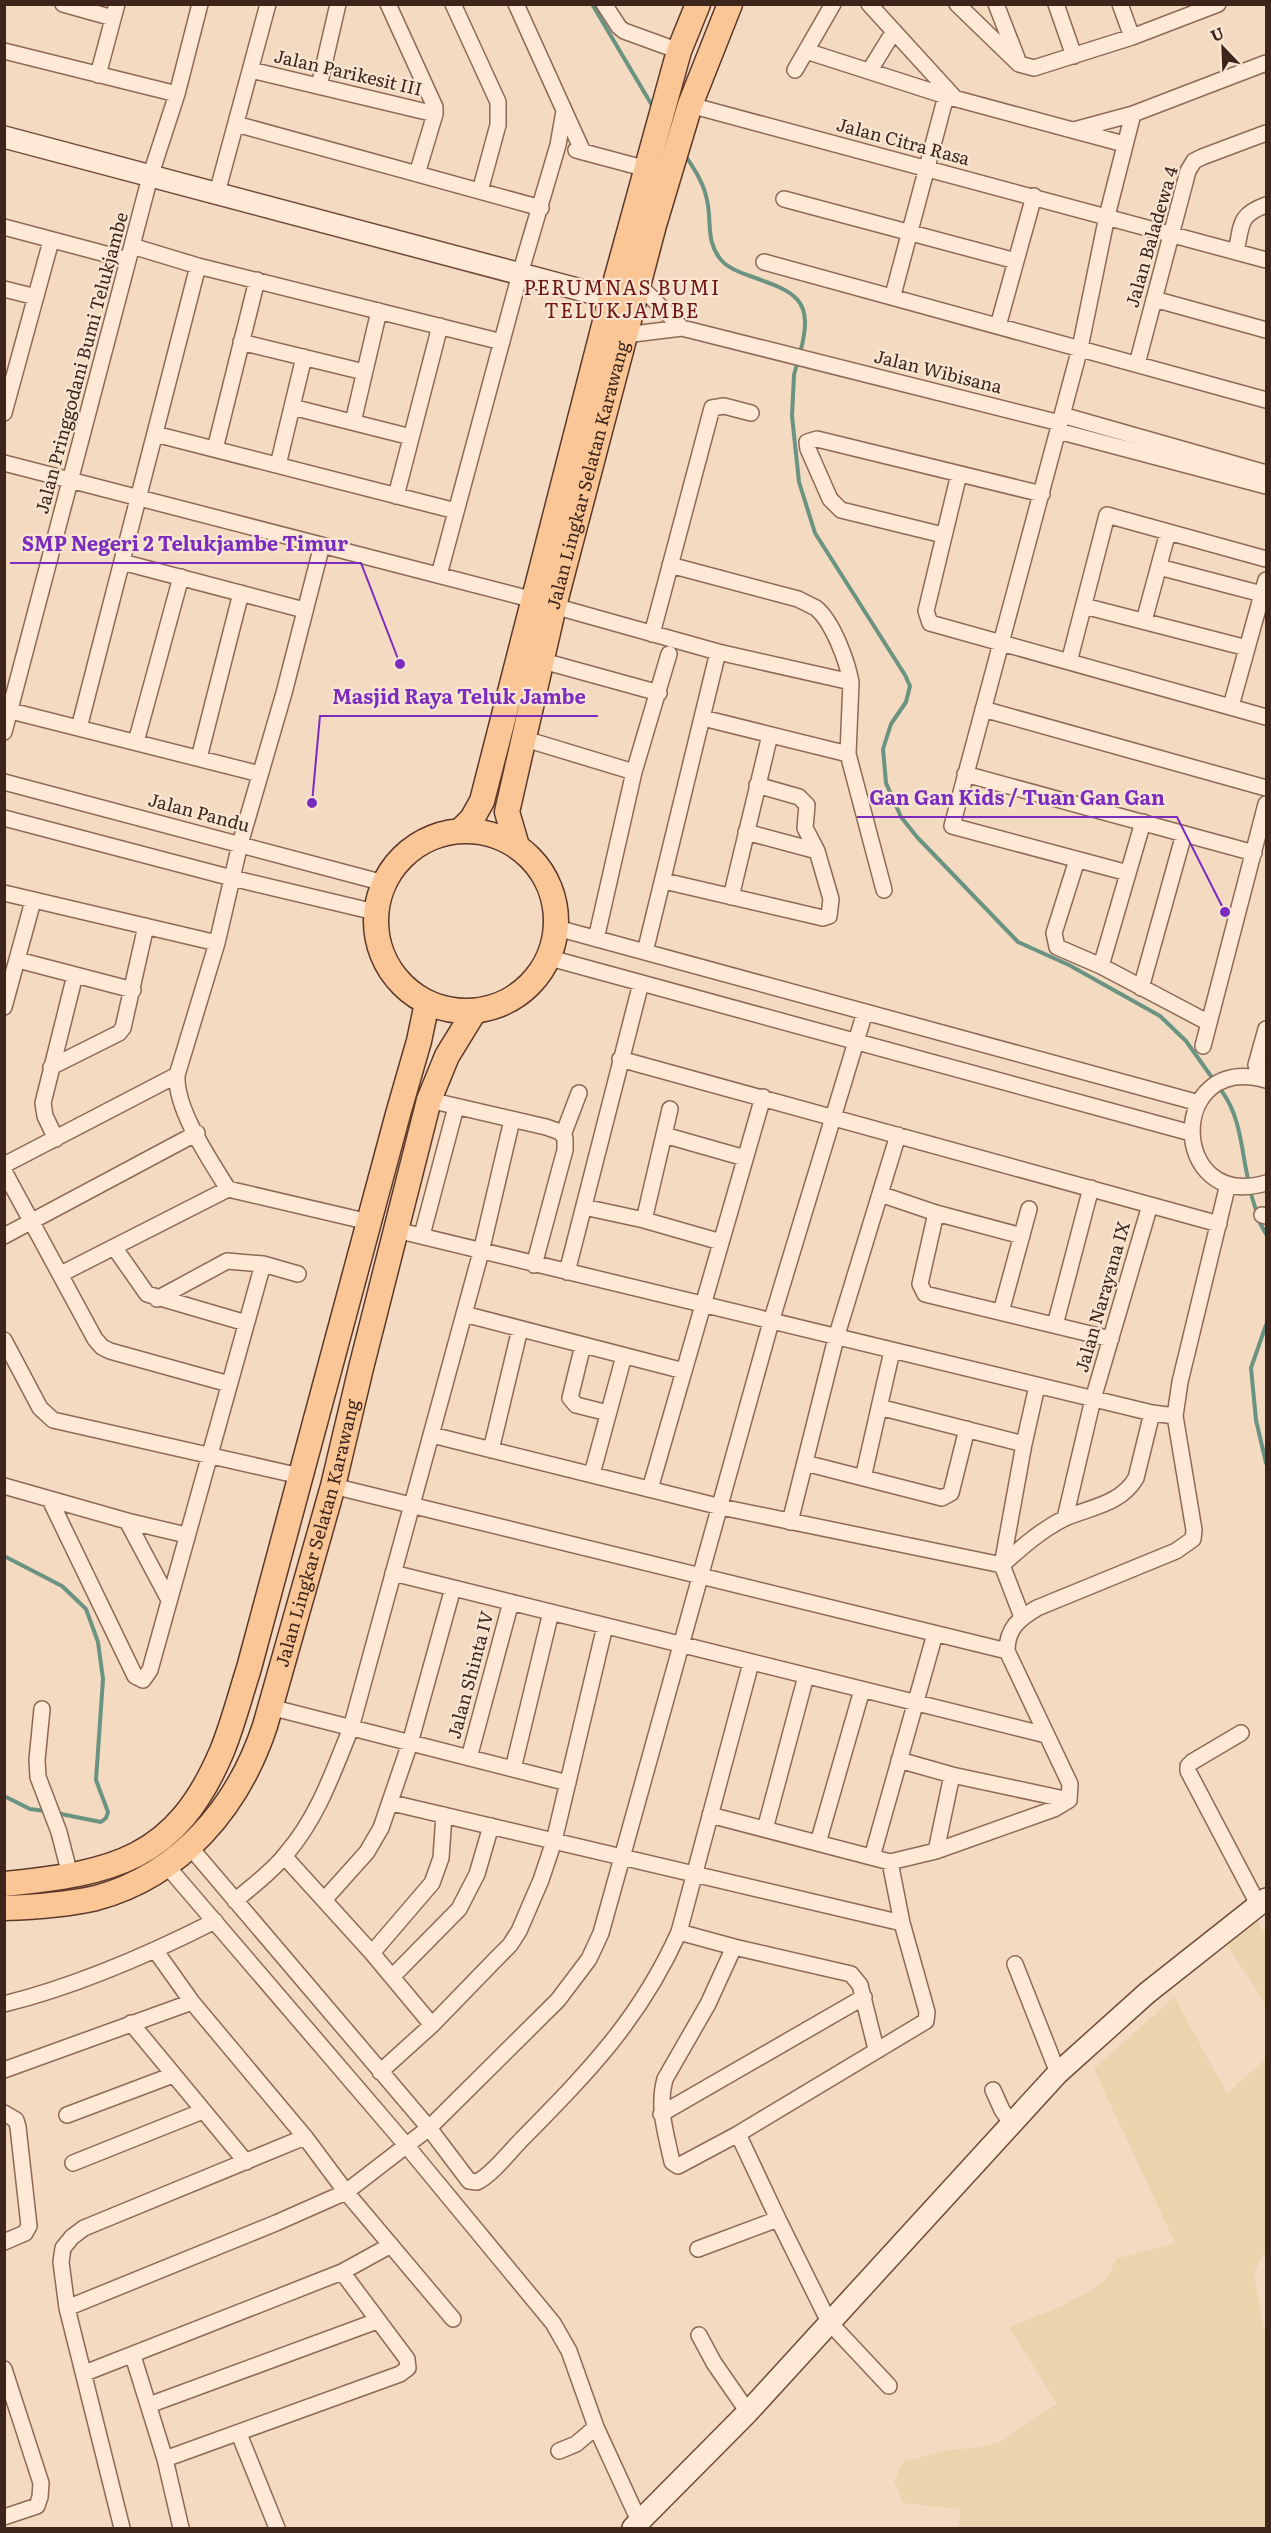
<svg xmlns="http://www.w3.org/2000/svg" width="1271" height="2533" font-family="Literata,serif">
	<rect width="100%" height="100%" fill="#f3dac1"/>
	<path fill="#ead4ad" d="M 1256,1920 L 1266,1935 L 1266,2004 L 1226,1943 Z
		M 1174,1997 L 1227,2093 L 1266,2059 L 1266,2253 L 1263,2254 L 1254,2273 L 1261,2316 L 1266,2335 L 1266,2528 L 959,2528 L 960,2509 L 903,2503 L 894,2480 L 904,2462 L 943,2451 L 981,2447 L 1002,2441 L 1057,2404 L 1009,2327 L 1062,2306 L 1092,2290 L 1107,2279 L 1116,2259 L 1175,2243 L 1094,2069 Z"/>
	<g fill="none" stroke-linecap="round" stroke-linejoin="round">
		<path stroke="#6a9481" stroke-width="4" d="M 592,4 L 653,107
			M 685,155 C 693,167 703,182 706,196 C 713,219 704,241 722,261 C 728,268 741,273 750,276 C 796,292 815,299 800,353
			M 798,360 L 794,375 L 792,416 L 799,482 L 815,533 L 905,675 L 910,686 L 906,702 L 891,724 L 883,749 L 886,783 L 901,817 L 917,837 L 1018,942 L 1069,965 L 1160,1016 L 1186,1041 L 1213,1079
			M 1221,1090 C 1241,1117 1241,1148 1248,1179
			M 1251,1194 L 1260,1223 L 1266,1234
			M 1266,1325 L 1251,1368 L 1256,1420 L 1266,1463
			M 4,1556 L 62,1586 L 86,1609 L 98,1642 L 103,1679 L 96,1780 L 108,1812 L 106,1818 L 101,1822 L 56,1813
			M 4,1796 L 30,1809 L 45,1811"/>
		<defs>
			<path id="street" d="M 63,4 L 113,18
				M 388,4 L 435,107 L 435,114 L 417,174
				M 453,4 L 498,102 L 498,125 L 480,191
				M 516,4 L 583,152
				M 604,4 L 619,27 L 624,31 L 679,51
				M 869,4 L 954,97
				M 957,4 L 1019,64 L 1034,68 L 1132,37 L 1218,4
				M 996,4 L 1017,58
				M 1056,4 L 1074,56
				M 1120,4 L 1132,37
				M 4,51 L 177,94
				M 806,51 L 946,96 L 1124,144
				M 251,70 L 435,114
				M 795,70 L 833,4
				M 870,70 L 894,31
				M 98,75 L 117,4
				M 319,86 L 338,4
				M 690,105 L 1266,260
				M 236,124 L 541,208
				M 1074,130 L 1133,114 L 1266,63
				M 576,150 L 647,169
				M 217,193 L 268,4
				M 784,199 L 1016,261
				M 4,227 L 128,260
				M 132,246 L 198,266 L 502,342
				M 1236,252 C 1242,225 1238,215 1266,205
				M 764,262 L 1266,400
				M 638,284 L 682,328
				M 4,289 L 36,297
				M 893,295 L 946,96
				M 1154,299 L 1266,330
				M 998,326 L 1034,196
				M 625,335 L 682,328 L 1060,423
				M 241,342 L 364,372
				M 1137,364 L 1188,171 L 1194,161 L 1202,157 L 1266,133
				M 292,407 L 411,437
				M 4,413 L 51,241
				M 1062,415 L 1266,473
				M 353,422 L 379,311
				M 1058,431 L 1266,486
				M 155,434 L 456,511
				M 215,449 L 257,280
				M 4,463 L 534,600
				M 278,465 L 304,357
				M 959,474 L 926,611 L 930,623 L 1266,717
				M 396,496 L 440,326
				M 943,535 L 841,510 L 830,499 L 808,449 L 807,442 L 817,439 L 1042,494
				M 322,545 L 284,693 L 240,844 L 217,943 L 177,1075 C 175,1109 210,1160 228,1189 L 369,1222
				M 122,562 L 304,610
				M 670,565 L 798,599 C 804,602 810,605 816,608 C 833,622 847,661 851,682
				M 1159,567 L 1262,594
				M 439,575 L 520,274 L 558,145 L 564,111
				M 554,606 L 718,652 L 851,682 L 848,754 L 884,890
				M 1084,606 L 1247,648
				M 1144,621 L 1168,532
				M 652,634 L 712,408 L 724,406 L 751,413
				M 543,661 L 659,693
				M 1069,662 L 1107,515 L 1266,559
				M 1231,706 L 1266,580
				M 983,709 L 1266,788
				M 11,711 L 260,774
				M 703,718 L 848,754
				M 79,728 L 198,266
				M 4,732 L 150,177 L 177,94 L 200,4
				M 525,739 L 634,772
				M 136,742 L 181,577
				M 199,758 L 241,593
				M 965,774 L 1254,853
				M 4,782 L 384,883
				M 4,818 L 232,878 L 375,912
				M 746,832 L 817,851
				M 1077,860 L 1054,933 L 1057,947 L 1101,966 L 1209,1023
				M 1128,873 L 952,826 L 1080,348 L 1107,216 L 1133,114
				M 664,881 L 823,918 L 829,916 L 831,899 L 817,851 L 805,828 L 807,805 L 799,797 L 757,785
				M 4,893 L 217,943
				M 731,897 L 770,735
				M 557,928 L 1199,1103
				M 596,939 L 634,772 L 669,654
				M 645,952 L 718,652
				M 550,958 L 1191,1133
				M 18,960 L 133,990
				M 1101,966 L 1143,822
				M 1141,988 L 1184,834
				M 4,1007 L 33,901
				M 1266,1029 L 1256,1065 L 1259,1068 L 1266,1070
				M 1203,1046 L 1266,804
				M 620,1059 L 1219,1224
				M 51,1067 L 119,1033 L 123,1028 L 146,926
				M 1266,1080 C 1166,1052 1169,1212 1266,1183
				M 429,1100 L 546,1127 L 560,1132 L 565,1138 L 565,1150 L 534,1265
				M 563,1135 L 579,1093
				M 664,1135 L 745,1158
				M 56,1139 L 45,1116 L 43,1103 L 75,975
				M 4,1165 L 177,1075
				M 4,1171 L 95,1339 L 102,1347 L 110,1351 L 229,1384
				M 880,1194 L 936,1213 L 1022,1236
				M 584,1207 L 644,1220 L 721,1242
				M 936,1213 L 920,1284 L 925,1294 L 1111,1339
				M 1262,1215 L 1266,1216
				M 644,1220 L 670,1109
				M 396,1230 L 1152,1413 L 1175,1416
				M 422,1235 L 456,1107
				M 4,1236 L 197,1133
				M 114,1247 L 147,1294 L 246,1323
				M 567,1272 L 641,983
				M 61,1274 L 228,1189
				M 157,1299 L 227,1261 L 263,1264 L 298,1274
				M 1001,1312 L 1029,1209
				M 464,1314 L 684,1371
				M 1055,1325 L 1091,1188
				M 4,1340 L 40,1408 L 53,1420 L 300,1476
				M 583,1345 L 570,1398 L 576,1405 L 608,1413
				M 879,1407 L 1024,1444
				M 432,1435 L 721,1507 L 1002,1565
				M 491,1450 L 520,1329
				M 805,1463 L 942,1498 L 951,1493 L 967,1429
				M 592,1474 L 624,1356
				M 863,1478 L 892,1351
				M 4,1486 L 127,1521 L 186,1535
				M 333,1486 L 1007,1651
				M 650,1489 L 763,1097
				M 50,1500 L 135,1676 L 143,1680 L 150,1670 L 263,1264
				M 1065,1518 L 1093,1399 L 1150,1205
				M 127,1521 L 168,1598
				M 790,1522 L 836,1338 L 898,1135
				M 1002,1565 C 1022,1547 1041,1530 1065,1518 C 1091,1507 1121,1504 1136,1478 L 1152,1413
				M 393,1573 L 1046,1735
				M 1022,1617 L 1002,1565 L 1024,1444 L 1037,1386
				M 270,1707 L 568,1783
				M 42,1709 L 37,1760 L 38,1777 L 59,1832 L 70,1875
				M 1241,1733 L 1192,1762 L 1188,1766 L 1188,1771 L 1258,1904
				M 469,1758 L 511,1602
				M 899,1760 L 952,1775 L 1069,1800
				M 513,1769 L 551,1612
				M 392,1803 L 902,1923
				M 710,1815 L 890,1862 L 936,1851 L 1054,1809 L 1069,1800 L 1070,1784 L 1007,1651 C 1007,1628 1019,1619 1037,1608 L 1176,1551 L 1193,1539 L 1194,1530 L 1175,1416 L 1180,1382 L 1228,1184
				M 765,1829 L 806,1676
				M 818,1843 L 862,1690
				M 190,1847 L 429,2128 L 469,2181 L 477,2182 C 492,2175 511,2150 523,2138 C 589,2071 640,2019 679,1932 L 751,1663
				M 936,1851 L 952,1775
				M 284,1856 L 372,1953 L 432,2025
				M 872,1857 L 935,1634
				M 167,1866 L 406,2145 L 553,2323 L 569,2351 L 596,2427
				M 324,1900 L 367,1852 L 381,1828 L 410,1743 L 453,1588
				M 235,1901 C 252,1886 272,1872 286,1854 C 318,1817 333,1772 351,1728 L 481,1252 L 512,1120
				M 679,1932 L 734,1947 L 851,1974 L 860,1985 L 876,2049
				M 734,1947 L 708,2004 L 665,2079 C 657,2108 666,2133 672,2162 L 678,2166 L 738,2134 L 926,2021 L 927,2012 L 902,1923 L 890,1862
				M 155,1950 L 192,2002 L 305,2137 L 346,2192 L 453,2319
				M 372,1953 L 432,1883 L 441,1858 L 444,1815
				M 1015,1964 L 1058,2073
				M 392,1977 L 459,1909 L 477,1874 L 491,1826
				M 4,2004 C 77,1986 148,1955 215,1921
				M 131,2023 L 246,2162
				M 4,2070 L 192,2002
				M 380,2072 L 432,2025 L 497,1958 L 510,1945 L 519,1931 L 541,1880 L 554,1841 L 605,1626
				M 993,2090 L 1002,2110 L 1011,2123
				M 4,2113 L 16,2120 L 18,2127 L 29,2226 L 25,2233 L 4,2242
				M 661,2114 L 864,1997
				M 67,2115 L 173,2075
				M 738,2134 L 778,2219
				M 73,2163 L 203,2111
				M 698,2249 L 778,2219 L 829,2322 L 889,2386
				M 67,2308 L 276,2223 L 346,2192 L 429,2128 L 558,2000 L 589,1959 L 601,1933 L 771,1322 L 865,1012
				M 699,2335 L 714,2363 L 748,2412
				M 133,2356 L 165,2459 L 181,2528
				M 4,2369 L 41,2483 L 40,2497 L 37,2506 L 4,2517
				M 85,2373 L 342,2272 L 391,2245
				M 149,2405 L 377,2321
				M 239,2434 L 277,2528
				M 559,2451 L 576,2444 L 596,2427 L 640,2523
				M 165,2459 L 400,2374 L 408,2368 L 407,2359 L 342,2272
				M 122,2528 L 67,2308 L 61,2262 L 63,2248 L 72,2237 L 84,2228 L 305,2137"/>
			<path id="secondary" d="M 4,137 L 611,298
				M 633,2528 L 748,2412 L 1058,2073 L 1147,1993 L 1266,1899"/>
			<g id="primary">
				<path d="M 461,830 L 472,819 L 482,801 L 611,298 L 679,51 L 698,4"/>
				<circle cx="466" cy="921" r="90"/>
				<path id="s1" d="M 517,846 L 507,812 L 554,606 L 654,225 L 690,105 L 730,4"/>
				<path d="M 4,1884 C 114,1873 176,1860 222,1751 C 233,1724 240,1696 249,1668 L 398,1114 L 419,1041 L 427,1003"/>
				<path id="s2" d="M 4,1908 C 35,1907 66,1905 96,1898 C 181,1875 238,1807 265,1726 L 333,1486 L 361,1368 L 429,1100 L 447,1056 L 474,1012"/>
			</g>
		</defs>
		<use href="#street" stroke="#8f6956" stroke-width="18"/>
		<use href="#secondary" stroke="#714a39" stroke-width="24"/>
		<use href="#primary" stroke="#5c382b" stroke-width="27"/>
		<use href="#street" stroke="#fde9d5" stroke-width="15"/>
		<use href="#secondary" stroke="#fde9d5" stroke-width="21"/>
		<use href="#primary" stroke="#fac695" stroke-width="24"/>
	</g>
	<g text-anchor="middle" stroke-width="4.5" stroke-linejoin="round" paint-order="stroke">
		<g font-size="18" fill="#3d251c" stroke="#f9e6d2">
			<text transform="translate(348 73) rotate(13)" y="6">Jalan Parikesit III</text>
			<text transform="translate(903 142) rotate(15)" y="6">Jalan Citra Rasa</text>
			<text transform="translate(1152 237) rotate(-74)" y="6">Jalan Baladewa 4</text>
			<text transform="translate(82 363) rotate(-75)" y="6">Jalan Pringgodani Bumi Telukjambe</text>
			<text transform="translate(938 372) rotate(14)" y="6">Jalan Wibisana</text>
			<text dy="6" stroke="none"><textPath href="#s1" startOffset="382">Jalan Lingkar Selatan Karawang</textPath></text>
			<text transform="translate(199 813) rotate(15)" y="6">Jalan Pandu</text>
			<text transform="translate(1103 1297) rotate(-74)" y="6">Jalan Narayana IX</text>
			<text dy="6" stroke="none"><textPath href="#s2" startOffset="544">Jalan Lingkar Selatan Karawang</textPath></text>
			<text transform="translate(471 1675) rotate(-75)" y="6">Jalan Shinta IV</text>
		</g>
		<g font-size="20" letter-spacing="1.5" fill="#6f1716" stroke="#f9e6d2">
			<text x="622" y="295">PERUMNAS BUMI<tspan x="622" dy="23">TELUKJAMBE</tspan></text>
		</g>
	</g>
	<path fill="none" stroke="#7b2cbf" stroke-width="2" d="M400 664L361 563H10M312 803L320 716H598M1225 912L1177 817H857"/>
	<g fill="#7b2cbf" stroke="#f9e6d2" stroke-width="2">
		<circle cx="400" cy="664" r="6"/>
		<circle cx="312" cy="803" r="6"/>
		<circle cx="1225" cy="912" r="6"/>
	</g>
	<g font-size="20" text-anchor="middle" font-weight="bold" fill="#7b2cbf" stroke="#f9e6d2" stroke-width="4.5" stroke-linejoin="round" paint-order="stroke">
		<text x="185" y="551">SMP Negeri 2 Telukjambe Timur</text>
		<text x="459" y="704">Masjid Raya Teluk Jambe</text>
		<text x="1017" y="805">Gan Gan Kids / Tuan Gan Gan</text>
	</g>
	<rect width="1271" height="2533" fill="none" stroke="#3d251c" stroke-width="12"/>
	<g transform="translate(1223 48) rotate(337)" stroke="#f9e6d2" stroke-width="4.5" paint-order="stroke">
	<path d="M0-4.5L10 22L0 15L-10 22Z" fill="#3d251c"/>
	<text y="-9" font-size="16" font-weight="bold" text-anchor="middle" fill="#3d251c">U</text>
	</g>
</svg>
